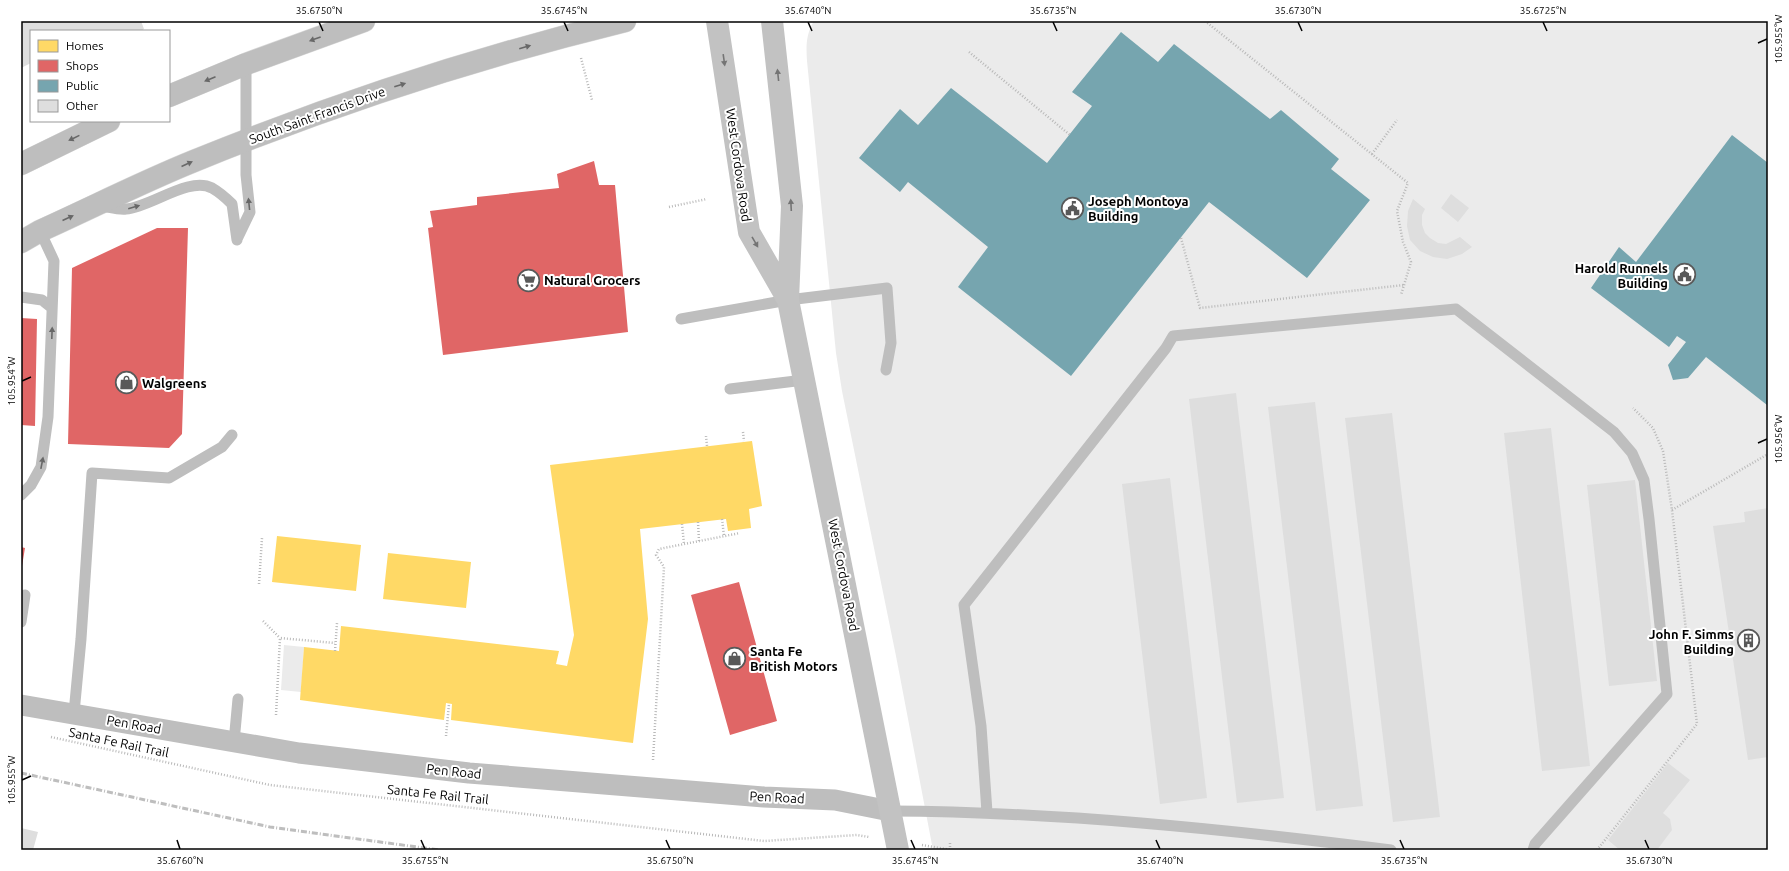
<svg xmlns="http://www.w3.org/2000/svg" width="1789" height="871" font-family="Ubuntu,sans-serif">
	<rect width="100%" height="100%" fill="#fff"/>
	<path fill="#ebebeb" d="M 814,21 L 1768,21 L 1768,850 L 933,850 L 896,656 L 842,391 L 836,353 L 807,61 C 806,46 806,34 814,21 Z
		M 284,645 L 304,647 L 301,692 L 281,690 Z"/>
	<path fill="#ffd966" d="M 752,441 L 762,506 L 749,509 L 751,528 L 728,531 L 726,519 L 640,529 L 648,619 L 633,743 L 451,720 L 452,704 L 446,703 L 444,720 L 300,700 L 304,647 L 339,651 L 341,626 L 559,651 L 556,664 L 567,666 L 574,635 L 550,465 Z
		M 277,536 L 361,545 L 356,591 L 272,582 Z
		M 388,553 L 471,562 L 466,608 L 383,599 Z"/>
	<path fill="#e06666" d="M 594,161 L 599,185 L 615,185 L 628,332 L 443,355 L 428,228 L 433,227 L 430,211 L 477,205 L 477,197 L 559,188 L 557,174 Z
		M 157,228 L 188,228 L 182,434 L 169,448 L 68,444 L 72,268 Z
		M 21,318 L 37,319 L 35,426 L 21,425 Z
		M 21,547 L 25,548 L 22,566 L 21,566 Z
		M 739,582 L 777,721 L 730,735 L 691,595 Z"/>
	<path fill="#76a5af" d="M 1121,32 L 1158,62 L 1174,44 L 1270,119 L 1281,110 L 1339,159 L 1331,169 L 1370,200 L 1307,278 L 1209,202 L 1071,376 L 958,287 L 988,247 L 908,182 L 900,192 L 859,158 L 900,109 L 918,125 L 951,88 L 1047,163 L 1092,106 L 1072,92 Z
		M 1732,135 L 1768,163 L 1767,405 L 1706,357 L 1688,378 L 1673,380 L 1668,365 L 1686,342 L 1677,336 L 1669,347 L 1591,288 L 1619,247 L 1636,262 Z"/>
	<path fill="#dedede" d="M 21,21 L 141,21 L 144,29 L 141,31 L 31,31 L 31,63 L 21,68 Z
		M 1451,194 L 1469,208 L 1458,222 L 1441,208 Z
		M 1413,199 L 1425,209 L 1422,215 L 1422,225 L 1425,233 L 1430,238 L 1438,243 L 1446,244 L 1460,237 L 1472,247 L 1462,254 L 1447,259 L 1433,257 L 1420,251 L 1410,240 L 1407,226 L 1408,211 Z
		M 1236,393 L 1284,798 L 1237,803 L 1189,399 Z
		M 1315,402 L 1363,806 L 1316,811 L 1268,407 Z
		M 1392,413 L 1440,817 L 1393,822 L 1345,418 Z
		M 1551,428 L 1590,766 L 1542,771 L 1504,433 Z
		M 1170,478 L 1207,798 L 1160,804 L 1122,484 Z
		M 1635,480 L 1657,681 L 1609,686 L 1587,485 Z
		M 1768,508 L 1768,757 L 1748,760 L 1713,526 L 1745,522 L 1744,512 Z
		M 1668,763 L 1690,780 L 1663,813 L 1670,819 L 1672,830 L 1657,850 L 1620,850 L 1608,840 Z
		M 21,828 L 38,832 L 33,850 L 21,850 Z"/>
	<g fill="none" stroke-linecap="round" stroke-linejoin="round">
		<defs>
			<path id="highway" d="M 169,96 L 246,64 L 364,21
				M 21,164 L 109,121
				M 21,242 L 40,231 C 91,208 142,182 194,161 C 334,104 478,57 625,21"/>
		</defs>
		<use href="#highway" stroke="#dbdbdb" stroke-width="23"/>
		<path stroke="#b9b9b9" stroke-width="2.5" stroke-dasharray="1 2" stroke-linecap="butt" d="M 1205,21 L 1408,183 L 1397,211 L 1403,242 L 1411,262 L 1401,295
			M 969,52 L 1070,135
			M 581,58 L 592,100
			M 1372,154 L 1397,120
			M 669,207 L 707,199
			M 1181,238 L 1200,308 L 1404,285
			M 743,432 L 744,441
			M 706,436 L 707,446
			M 1672,510 L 1768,454
			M 722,519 L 724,536
			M 698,522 L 699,541
			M 682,524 L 684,544
			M 259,584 L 262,538
			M 263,621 L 280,638
			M 335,651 L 337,623
			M 276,715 L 280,638 L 335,643
			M 446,736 L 449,704
			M 51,737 L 270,785 L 764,841 L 857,835 L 869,837
			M 653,760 L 664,567 L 656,555 L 659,549 L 740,533
			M 922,845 L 952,850
			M 950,850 L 950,841
			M 1597,850 L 1697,724 L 1672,510 L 1663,451 L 1653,428 L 1633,408"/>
		<path stroke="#bebebe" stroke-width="11" d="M 101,206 C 109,207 118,210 126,209 C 151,207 189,176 212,188 C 219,192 226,198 232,204 L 237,240
			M 237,239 L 250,212 L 246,175 L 246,64
			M 21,297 L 42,300 L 52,308
			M 681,319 L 788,300 L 887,288 L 891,343 L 886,370
			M 730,389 L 804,380
			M 21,495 L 31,485 L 41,467 L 48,417 L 54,261 L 40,231
			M 21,622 L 25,595
			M 74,713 L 81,639 L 92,473 L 169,478 L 222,447 L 232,435
			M 234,742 L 238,699
			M 890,811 C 1058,812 1225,829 1391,850
			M 987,812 L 981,726 L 964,605 L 1166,348 L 1173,336 L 1456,309 L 1614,432 L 1632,453 L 1644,480 L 1649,519 L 1667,694 L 1535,844 L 1533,850"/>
		<path stroke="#bebebe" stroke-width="21" d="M 21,705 L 299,753 L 469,773 L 764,797 L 835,800 L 890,811"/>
		<path stroke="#c2c2c2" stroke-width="22" d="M 717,21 L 749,232 L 788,300
			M 772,21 L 792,206 L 788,300 L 898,850"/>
		<use href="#highway" stroke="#bebebe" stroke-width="22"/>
		<path stroke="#bebebe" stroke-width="3" stroke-dasharray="6 2 1 2" stroke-linecap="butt" d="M 21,773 L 270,827 L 439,850"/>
	</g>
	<defs><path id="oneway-solid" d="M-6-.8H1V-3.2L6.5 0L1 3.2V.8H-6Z"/></defs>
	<g fill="#686868">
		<use href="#oneway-solid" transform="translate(315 39) rotate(160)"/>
		<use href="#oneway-solid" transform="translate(525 47) rotate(-16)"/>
		<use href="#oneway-solid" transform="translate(210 79) rotate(157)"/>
		<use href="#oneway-solid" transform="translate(400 85) rotate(-18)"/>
		<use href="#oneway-solid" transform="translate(74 138) rotate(154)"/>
		<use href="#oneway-solid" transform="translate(187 164) rotate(-24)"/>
		<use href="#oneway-solid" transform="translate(249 204) rotate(-96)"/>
		<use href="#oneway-solid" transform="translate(134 207) rotate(-16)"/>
		<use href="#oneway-solid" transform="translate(68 218) rotate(-24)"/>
		<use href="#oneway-solid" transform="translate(52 333) rotate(-88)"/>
		<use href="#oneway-solid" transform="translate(42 463) rotate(-79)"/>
	</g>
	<g fill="#747474">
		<use href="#oneway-solid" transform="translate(724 60) rotate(82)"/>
		<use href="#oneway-solid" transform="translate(778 75) rotate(-96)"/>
		<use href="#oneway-solid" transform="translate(791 205) rotate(-93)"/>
		<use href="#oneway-solid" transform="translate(755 242) rotate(60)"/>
	</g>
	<path fill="none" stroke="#000" stroke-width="1.5" d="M 319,22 L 323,31M 564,22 L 568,31M 808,22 L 812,31M 1053,22 L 1057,31M 1298,22 L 1302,31M 1543,22 L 1547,31M 1758,43 L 1767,39M 22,381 L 31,377M 1758,443 L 1767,439M 22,780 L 31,776M 177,840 L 180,849M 421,840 L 425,849M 666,840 L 670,849M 911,840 L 915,849M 1156,840 L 1160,849M 1400,840 L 1404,849M 1645,840 L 1649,849"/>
	<defs>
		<symbol id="civic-ring" viewBox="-11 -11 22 22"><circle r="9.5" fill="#fff" stroke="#595959" stroke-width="1.5"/><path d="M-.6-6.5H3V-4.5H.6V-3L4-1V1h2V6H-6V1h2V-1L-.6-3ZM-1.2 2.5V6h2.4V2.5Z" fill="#595959"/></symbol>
		<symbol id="supermarket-ring" viewBox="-11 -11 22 22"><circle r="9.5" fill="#fff" stroke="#595959" stroke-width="1.5"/><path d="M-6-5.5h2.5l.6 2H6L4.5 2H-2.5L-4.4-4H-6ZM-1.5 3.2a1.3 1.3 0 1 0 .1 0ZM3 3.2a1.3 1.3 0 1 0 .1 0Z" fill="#595959"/></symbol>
		<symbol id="shop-ring" viewBox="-11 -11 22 22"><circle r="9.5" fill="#fff" stroke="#595959" stroke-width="1.5"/><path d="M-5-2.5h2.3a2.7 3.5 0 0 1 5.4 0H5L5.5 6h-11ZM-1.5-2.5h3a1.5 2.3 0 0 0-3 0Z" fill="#595959"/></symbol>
		<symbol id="building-ring" viewBox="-11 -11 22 22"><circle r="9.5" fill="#fff" stroke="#595959" stroke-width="1.5"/><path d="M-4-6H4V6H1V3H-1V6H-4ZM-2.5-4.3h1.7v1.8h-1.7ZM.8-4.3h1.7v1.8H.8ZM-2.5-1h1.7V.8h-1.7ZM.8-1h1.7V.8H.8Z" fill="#595959"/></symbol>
	</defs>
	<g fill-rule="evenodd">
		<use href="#civic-ring" x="1060" y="196" width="25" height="25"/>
		<use href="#civic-ring" x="1672" y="262" width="25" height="25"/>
		<use href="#supermarket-ring" x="516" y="268" width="25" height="25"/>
		<use href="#shop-ring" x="114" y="370" width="25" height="25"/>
		<use href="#building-ring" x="1736" y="628" width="25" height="25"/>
		<use href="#shop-ring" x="722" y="646" width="25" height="25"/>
	</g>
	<g text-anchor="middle" stroke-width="4" stroke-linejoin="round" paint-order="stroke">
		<g font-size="13" fill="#000" stroke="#fff">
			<text transform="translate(317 115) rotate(-20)" y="5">South Saint Francis Drive</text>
			<text transform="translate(739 165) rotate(82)" y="5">West Cordova Road</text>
			<text transform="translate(844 575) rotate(79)" y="5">West Cordova Road</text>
			<text transform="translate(134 724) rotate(10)" y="5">Pen Road</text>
			<text transform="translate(119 742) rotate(12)" y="5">Santa Fe Rail Trail</text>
			<text transform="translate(454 771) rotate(6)" y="5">Pen Road</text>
			<text transform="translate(438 794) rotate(6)" y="5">Santa Fe Rail Trail</text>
			<text transform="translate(777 797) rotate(3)" y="5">Pen Road</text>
		</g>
		<g font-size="13" font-weight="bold" fill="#000" stroke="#fff" text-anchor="start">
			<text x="1088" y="206">Joseph Montoya<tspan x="1088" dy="15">Building</tspan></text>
			<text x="1668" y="273" text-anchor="end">Harold Runnels<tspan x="1668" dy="15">Building</tspan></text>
			<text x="544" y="285">Natural Grocers</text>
			<text x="142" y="388">Walgreens</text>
			<text x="1734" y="639" text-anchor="end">John F. Simms<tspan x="1734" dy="15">Building</tspan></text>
			<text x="750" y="656">Santa Fe<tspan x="750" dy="15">British Motors</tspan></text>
		</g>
	</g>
	<rect width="1789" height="871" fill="none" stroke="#ffffff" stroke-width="44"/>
	<rect x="30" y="30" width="140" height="92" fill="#ffffff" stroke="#999999"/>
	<rect x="38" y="40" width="20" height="12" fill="#ffd966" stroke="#999999"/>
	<text x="66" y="50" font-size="12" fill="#000000">Homes</text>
	<rect x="38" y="60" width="20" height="12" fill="#e06666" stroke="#999999"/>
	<text x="66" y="70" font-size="12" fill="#000000">Shops</text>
	<rect x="38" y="80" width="20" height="12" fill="#76a5af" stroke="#999999"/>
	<text x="66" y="90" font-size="12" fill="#000000">Public</text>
	<rect x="38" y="100" width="20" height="12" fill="#dedede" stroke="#999999"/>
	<text x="66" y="110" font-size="12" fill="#000000">Other</text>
	<rect x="22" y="22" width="1745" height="827" fill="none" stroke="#000" stroke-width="1.5"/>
	<g font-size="10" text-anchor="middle" fill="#000">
		<text x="319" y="14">35.6750°N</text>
		<text x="564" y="14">35.6745°N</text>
		<text x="808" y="14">35.6740°N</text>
		<text x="1053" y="14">35.6735°N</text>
		<text x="1298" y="14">35.6730°N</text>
		<text x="1543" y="14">35.6725°N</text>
		<text transform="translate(1778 39) rotate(-90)" y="4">105.955°W</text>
		<text transform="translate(11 381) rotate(-90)" y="4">105.954°W</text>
		<text transform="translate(1778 439) rotate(-90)" y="4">105.956°W</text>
		<text transform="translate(11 780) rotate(-90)" y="4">105.955°W</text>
		<text x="180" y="864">35.6760°N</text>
		<text x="425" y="864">35.6755°N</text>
		<text x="670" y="864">35.6750°N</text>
		<text x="915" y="864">35.6745°N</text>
		<text x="1160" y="864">35.6740°N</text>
		<text x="1404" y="864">35.6735°N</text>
		<text x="1649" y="864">35.6730°N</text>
	</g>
</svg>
